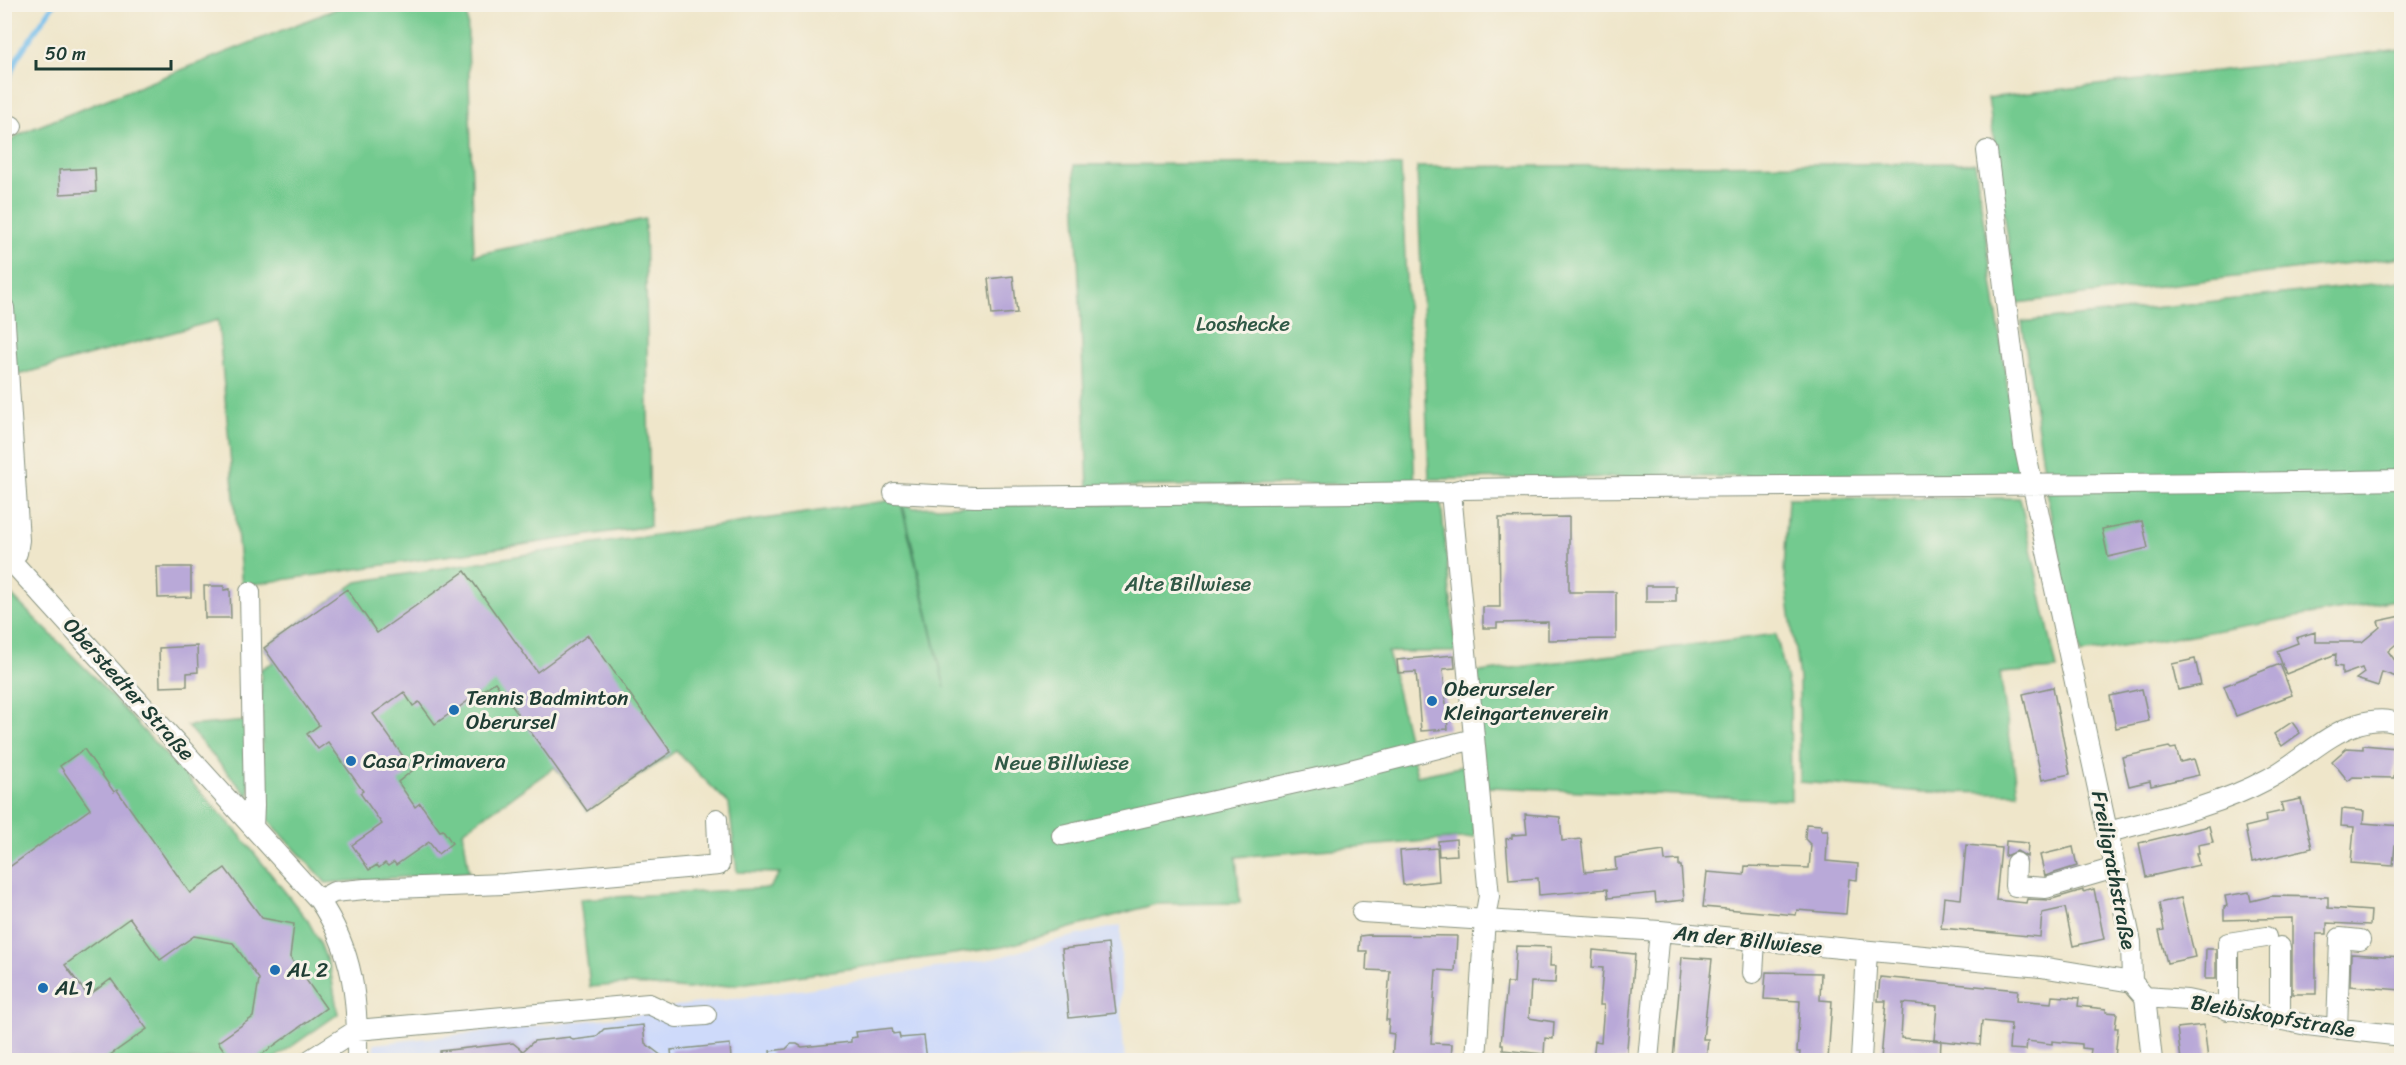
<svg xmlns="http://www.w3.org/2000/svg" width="2406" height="1065" font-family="Sriracha,sans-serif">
	<rect width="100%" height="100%" fill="#f7f3e8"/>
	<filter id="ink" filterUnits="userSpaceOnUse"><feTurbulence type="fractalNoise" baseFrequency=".0167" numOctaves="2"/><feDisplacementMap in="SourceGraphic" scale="12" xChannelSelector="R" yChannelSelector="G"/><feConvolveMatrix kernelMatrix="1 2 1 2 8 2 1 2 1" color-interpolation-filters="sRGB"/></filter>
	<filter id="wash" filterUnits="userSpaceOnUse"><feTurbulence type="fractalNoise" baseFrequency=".008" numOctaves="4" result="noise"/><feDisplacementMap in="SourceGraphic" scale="24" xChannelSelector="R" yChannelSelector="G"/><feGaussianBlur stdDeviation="1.35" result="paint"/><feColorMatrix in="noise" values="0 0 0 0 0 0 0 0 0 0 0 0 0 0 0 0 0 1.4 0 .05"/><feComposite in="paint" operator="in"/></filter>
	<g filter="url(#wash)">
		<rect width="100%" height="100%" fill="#efe6ca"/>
		<path fill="#cedafa" d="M 1121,925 L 1121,1014 L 1125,1060 L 373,1060 L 374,1044 L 645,1014 L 676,1006 L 800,990 L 997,958 L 1053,941 Z"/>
		<path fill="#73ca8f" stroke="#498462" stroke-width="1.5" d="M 346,5 L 467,5 L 474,255 L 645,219 L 650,526 L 242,586 L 218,320 L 14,376 L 5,222 L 5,149 L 15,137 L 29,130 Z
			M 2401,49 L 2401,257 L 2017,303 L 1988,98 Z
			M 1321,163 L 1401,166 L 1415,487 L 1334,484 L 1088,487 L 1074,165 Z
			M 1975,163 L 2020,474 L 1429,479 L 1417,167 Z
			M 2401,281 L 2401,599 L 2081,654 L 2051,517 L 2022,322 Z
			M 1788,498 L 2020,498 L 2057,669 L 2000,673 L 2018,793 L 1922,792 L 1800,782 L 1799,678 L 1784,571 Z
			M 900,499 L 945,688 L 902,500 L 912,508 L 978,505 L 1374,500 L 1441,502 L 1456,652 L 1388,652 L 1417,776 L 1469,765 L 1475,837 L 1236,857 L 1240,903 L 1156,904 L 1003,947 L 732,985 L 687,989 L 631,984 L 590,987 L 580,899 L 769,888 L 780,873 L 737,872 L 729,804 L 676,751 L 587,811 L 555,767 L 463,831 L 469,872 L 326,883 L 263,814 L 261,669 L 274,662 L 264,648 L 357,582 L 541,552 Z
			M 4,588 L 90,673 L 240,835 L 308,921 L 320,943 L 330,969 L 338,1014 L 272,1060 L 5,1060 Z
			M 1776,634 L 1790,694 L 1791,800 L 1490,787 L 1484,789 L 1473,673 Z
			M 248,721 L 249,797 L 187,726 Z"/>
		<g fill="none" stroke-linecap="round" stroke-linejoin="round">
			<path stroke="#73beec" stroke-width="5" d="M 4,90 L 17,58 L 54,4"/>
		</g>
		<g id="blocks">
			<path fill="#b9a9d8" d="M 95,168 L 96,192 L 60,194 L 59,170 Z
				M 1013,276 L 1017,313 L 992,315 L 988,279 Z
				M 1569,517 L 1569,592 L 1616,592 L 1616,639 L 1548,640 L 1548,622 L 1497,623 L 1497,628 L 1483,628 L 1483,607 L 1500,607 L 1499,518 Z
				M 2142,521 L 2148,548 L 2108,557 L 2102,529 Z
				M 157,567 L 191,567 L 191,597 L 158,598 Z
				M 465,571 L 537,672 L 588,635 L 671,752 L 587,811 L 495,682 L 435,724 L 419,702 L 413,706 L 404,692 L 373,714 L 413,770 L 398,782 L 415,807 L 420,803 L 440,831 L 443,830 L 452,843 L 438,854 L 429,842 L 396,865 L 394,862 L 388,866 L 385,863 L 379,868 L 377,865 L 369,870 L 352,845 L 382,824 L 360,793 L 363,791 L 328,742 L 318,749 L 307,734 L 319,725 L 264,648 L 347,589 L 377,633 Z
				M 204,586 L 224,586 L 224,590 L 230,589 L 231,618 L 205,618 Z
				M 1646,586 L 1676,586 L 1676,602 L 1646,602 Z
				M 2402,616 L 2402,639 L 2388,651 L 2402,670 L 2402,679 L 2382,672 L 2378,686 L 2356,679 L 2364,673 L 2362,668 L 2342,675 L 2342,667 L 2335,666 L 2336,654 L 2286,674 L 2277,651 L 2298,643 L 2296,638 L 2315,632 L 2315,642 L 2362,642 L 2380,627 L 2378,621 Z
				M 197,646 L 198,672 L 187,673 L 187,686 L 160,687 L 159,648 Z
				M 1454,655 L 1455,668 L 1443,669 L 1448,729 L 1421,731 L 1416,672 L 1398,673 L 1397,660 Z
				M 2195,659 L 2201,685 L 2178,690 L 2172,664 Z
				M 2280,664 L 2292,695 L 2236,716 L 2224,686 Z
				M 2053,687 L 2070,774 L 2042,780 L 2023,694 Z
				M 2142,689 L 2149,721 L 2116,728 L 2110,696 Z
				M 2292,722 L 2300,733 L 2282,746 L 2274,734 Z
				M 2363,745 L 2396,748 L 2394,778 L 2353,777 L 2348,781 L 2332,761 L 2347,748 L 2363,749 Z
				M 2169,747 L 2171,749 L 2176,748 L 2180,762 L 2194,759 L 2199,775 L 2151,786 L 2150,781 L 2129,786 L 2122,757 Z
				M 84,749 L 114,792 L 117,790 L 190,893 L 225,868 L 262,918 L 294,924 L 290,957 L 326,1008 L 254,1060 L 231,1060 L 218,1042 L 253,1017 L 259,979 L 233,943 L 194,936 L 160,960 L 130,918 L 65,965 L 88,996 L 111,979 L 147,1029 L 103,1060 L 4,1060 L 4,871 L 90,809 L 60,766 Z
				M 2301,799 L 2312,848 L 2252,862 L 2245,827 L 2266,822 L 2265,815 L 2283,811 L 2281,803 Z
				M 2342,809 L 2364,811 L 2363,823 L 2402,826 L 2402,846 L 2395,845 L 2393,866 L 2351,863 L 2354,827 L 2341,826 Z
				M 1525,814 L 1560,817 L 1562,841 L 1581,839 L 1585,872 L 1616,869 L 1615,858 L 1664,851 L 1665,861 L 1679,860 L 1679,866 L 1681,866 L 1684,900 L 1656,903 L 1655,893 L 1608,898 L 1607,889 L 1539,895 L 1538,878 L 1509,880 L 1506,839 L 1512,838 L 1512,835 L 1527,834 Z
				M 1806,824 L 1822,825 L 1821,830 L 1828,830 L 1826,861 L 1858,864 L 1857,880 L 1849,879 L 1846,914 L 1797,910 L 1796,915 L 1703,907 L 1707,872 L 1744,875 L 1745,866 L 1809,868 L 1811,845 L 1805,839 Z
				M 2209,826 L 2213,842 L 2198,845 L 2199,853 L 2196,853 L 2199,865 L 2146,877 L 2139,843 Z
				M 1456,839 L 1457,855 L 1439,856 L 1438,841 Z
				M 2006,841 L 2028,843 L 2027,857 L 2017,851 L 2005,856 Z
				M 1966,845 L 2001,848 L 1996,900 L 2026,903 L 2027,899 L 2049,900 L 2083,890 L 2083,892 L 2094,889 L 2104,939 L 2073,946 L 2065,908 L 2042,913 L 2040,937 L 1941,928 L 1944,897 L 1961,899 Z
				M 2073,847 L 2077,866 L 2045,876 L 2040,855 Z
				M 1437,848 L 1439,881 L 1403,885 L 1400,851 Z
				M 2249,892 L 2251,901 L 2272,896 L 2328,897 L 2328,908 L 2371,911 L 2370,925 L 2327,923 L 2327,934 L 2316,934 L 2316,994 L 2292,994 L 2292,918 L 2224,920 L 2224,907 L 2227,906 L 2225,896 Z
				M 2181,898 L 2195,957 L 2167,963 L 2159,931 L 2164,930 L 2159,903 Z
				M 1368,935 L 1457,936 L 1455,971 L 1436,970 L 1431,1043 L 1452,1044 L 1451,1060 L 1392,1060 L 1394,1034 L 1388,1033 L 1389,1020 L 1386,1020 L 1390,971 L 1366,970 L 1367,951 L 1359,951 L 1360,936 Z
				M 1108,944 L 1116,1013 L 1069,1018 L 1062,949 Z
				M 1516,946 L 1551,947 L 1550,966 L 1556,966 L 1555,983 L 1531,982 L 1529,1018 L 1554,1022 L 1553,1039 L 1545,1038 L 1544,1054 L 1503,1050 L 1503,1044 L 1501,1044 L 1507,983 L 1514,983 Z
				M 2206,949 L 2216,949 L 2216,979 L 2205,979 Z
				M 1593,950 L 1635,954 L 1626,1060 L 1593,1060 L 1595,1041 L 1601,1042 L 1604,1005 L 1600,1005 L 1603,968 L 1592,967 Z
				M 2351,954 L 2402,957 L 2402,990 L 2350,986 Z
				M 1682,957 L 1712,959 L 1703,1039 L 1708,1039 L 1706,1060 L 1673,1060 Z
				M 1766,972 L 1821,973 L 1820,1000 L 1832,1001 L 1828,1060 L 1799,1060 L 1800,1052 L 1797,1052 L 1800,1001 L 1764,999 Z
				M 1880,977 L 2018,990 L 2017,1000 L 2051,1003 L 2052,996 L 2079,998 L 2078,1006 L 2106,1009 L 2106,1012 L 2117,1013 L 2115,1028 L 2118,1028 L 2115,1058 L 2090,1056 L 2091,1049 L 2082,1048 L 2082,1044 L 2052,1041 L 2052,1044 L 2027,1041 L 2026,1050 L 2009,1049 L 2011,1024 L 1982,1021 L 1980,1045 L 1934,1040 L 1937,1006 L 1903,1003 L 1901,1038 L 1941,1041 L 1940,1060 L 1881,1060 L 1886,1001 L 1878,1001 Z
				M 643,1025 L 645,1043 L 667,1060 L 440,1060 L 440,1051 L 513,1043 L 523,1051 L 534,1041 L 570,1037 L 573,1040 L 596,1037 L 604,1029 Z
				M 2204,1025 L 2208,1060 L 2181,1060 L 2177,1028 Z
				M 892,1028 L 893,1034 L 899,1033 L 900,1038 L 924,1036 L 927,1060 L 771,1060 L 770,1051 L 786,1049 L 791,1044 L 797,1044 L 802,1047 L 851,1042 L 851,1038 L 857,1037 L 856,1032 Z
				M 730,1044 L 731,1060 L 672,1060 L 671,1050 Z"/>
		</g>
	</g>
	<g filter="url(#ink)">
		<use href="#blocks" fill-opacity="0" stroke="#87927f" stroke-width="1.5"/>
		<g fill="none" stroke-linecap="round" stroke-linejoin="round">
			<defs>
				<path id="minor" d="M 4,129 L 12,126
					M 1987,151 L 2024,445 L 2131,942 L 2132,982 L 2145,997 L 2152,1060
					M 4,308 L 19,540 L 17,553 L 11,558
					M 1451,492 L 1489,896 L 1485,918 L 1476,1060
					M 894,493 L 975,497 L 1451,492 L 1463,489 C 1776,484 2089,487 2402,480
					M 4,553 L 319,900 C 354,952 358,1000 357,1060
					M 250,592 L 254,806 L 253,827
					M 2108,832 C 2162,818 2218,806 2268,779 C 2299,763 2324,735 2358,724 C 2372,720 2389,717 2402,726
					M 1062,835 L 1331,775 L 1474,739
					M 2016,863 L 2015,886 L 2046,888 L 2115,868
					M 319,900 L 334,892 L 365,889 L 504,884 L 719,865 L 717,819
					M 1362,912 L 1660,931 L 2041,967 L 2132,982
					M 1753,973 L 1755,941
					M 2145,997 L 2187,1000 L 2307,1025 L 2402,1036
					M 2228,1010 L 2228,943 L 2266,937
					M 2280,1020 L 2280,947
					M 2337,1029 L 2340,938 L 2360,940
					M 310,1060 L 357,1030 L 649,1004 L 677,1017 L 706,1015
					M 1648,1060 L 1660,931
					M 1861,1060 L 1867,951"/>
			</defs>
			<use href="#minor" stroke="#87927f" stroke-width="22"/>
			<use href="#minor" stroke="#fff" stroke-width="20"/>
		</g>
	</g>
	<g fill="#1f6fb2" stroke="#f7f3e8" stroke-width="2">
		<circle cx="1432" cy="701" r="6"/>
		<circle cx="454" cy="710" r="6"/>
		<circle cx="351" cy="761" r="6"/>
		<circle cx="275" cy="970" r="6"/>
		<circle cx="43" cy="988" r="6"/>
	</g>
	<g text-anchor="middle" stroke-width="6" stroke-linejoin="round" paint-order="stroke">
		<g font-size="21" fill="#305946" stroke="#f7f3e8">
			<text x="1243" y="331">Looshecke</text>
			<text x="1188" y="591">Alte Billwiese</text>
			<text x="1062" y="770">Neue Billwiese</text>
		</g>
		<g font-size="21" fill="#1f3d34" stroke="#f7f3e8">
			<text transform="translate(129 689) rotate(48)" y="7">Oberstedter Straße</text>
			<text transform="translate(2114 870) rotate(79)" y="7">Freiligrathstraße</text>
			<text transform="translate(1748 940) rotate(6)" y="7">An der Billwiese</text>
			<text transform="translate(2273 1016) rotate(10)" y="7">Bleibiskopfstraße</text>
		</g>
		<g font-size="21" fill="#1f3d34" stroke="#f7f3e8" text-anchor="start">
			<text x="1444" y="696">Oberurseler<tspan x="1444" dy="24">Kleingartenverein</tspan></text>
			<text x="466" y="705">Tennis Badminton<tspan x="466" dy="24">Oberursel</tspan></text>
			<text x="363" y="768">Casa Primavera</text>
			<text x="287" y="977">AL 2</text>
			<text x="55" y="995">AL 1</text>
		</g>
	</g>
	<rect width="2406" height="1065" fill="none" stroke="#f7f3e8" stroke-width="24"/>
	<path d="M36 60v9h135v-9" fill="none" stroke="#1f3d34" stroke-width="3"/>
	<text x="45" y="60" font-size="18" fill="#1f3d34" stroke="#f7f3e8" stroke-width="4.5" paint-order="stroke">50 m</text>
</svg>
